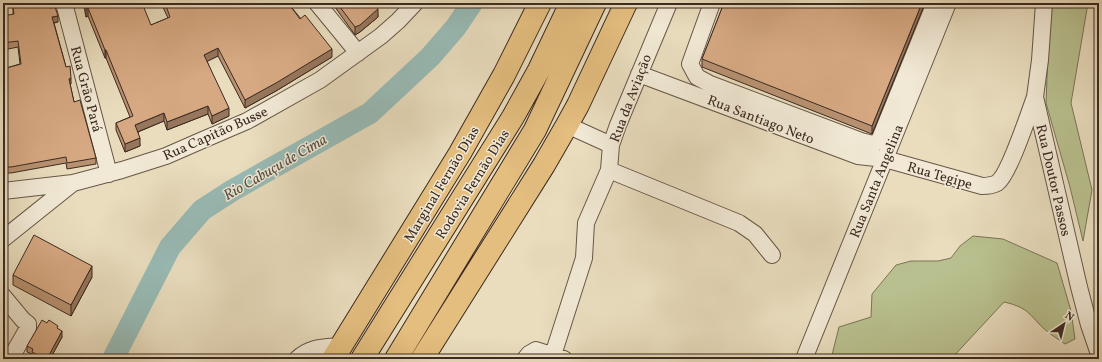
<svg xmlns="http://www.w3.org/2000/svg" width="1102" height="362" font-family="Vollkorn,serif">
	<rect width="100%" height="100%" fill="#e9ddbe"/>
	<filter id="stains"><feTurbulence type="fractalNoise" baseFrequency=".005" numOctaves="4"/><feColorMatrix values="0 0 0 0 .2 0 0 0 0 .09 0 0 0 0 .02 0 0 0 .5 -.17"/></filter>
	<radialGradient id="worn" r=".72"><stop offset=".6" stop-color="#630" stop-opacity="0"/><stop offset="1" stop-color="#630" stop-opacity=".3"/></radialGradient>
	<path fill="#b9c08f" stroke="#7a7558" d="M 1050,3 L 1088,3 L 1071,103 L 1092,190 L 1083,241 L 1070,187 L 1046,103 Z
		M 973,236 L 1003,239 L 1057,263 L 1071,311 L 1075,339 L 1065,344 C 1060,340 1054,337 1049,333 C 1030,318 1032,308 1004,302 L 951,359 L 831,359 L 839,327 L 871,317 L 872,294 L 896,265 L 911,261 L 938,261 L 951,258 L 960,246 Z"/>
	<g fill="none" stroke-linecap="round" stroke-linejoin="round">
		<path stroke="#98bbb6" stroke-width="22" d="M 113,359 L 170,247 L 202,210 L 233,190 L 370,113 L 430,57 L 456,27 L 472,3"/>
		<defs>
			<path id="minor" d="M 64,3 L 109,174
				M 317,3 L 358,53
				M 712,3 L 690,64 L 697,77 L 710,84 L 861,141 L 873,144 L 879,141 L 935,3
				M 1044,3 L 1040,60 L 1035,97 L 1079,287 L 1089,325 L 1099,354
				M 639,74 L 858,156 L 885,159 L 982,186 C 987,186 993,185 997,183 C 1009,175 1029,113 1035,97
				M 567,125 L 611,145
				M 609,170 L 739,223 L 755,234 L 772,255
				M 3,191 L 73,183
				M 3,239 L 73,183 L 122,170 L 166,156 L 198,142 L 247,121 L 320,80 L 381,36 L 398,21 L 415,3
				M 3,296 L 23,320 L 28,324 L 28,328 L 12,356
				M 553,355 L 584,258 L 586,223 L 609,170 L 611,145 L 618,125 L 669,3
				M 297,359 C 311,346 323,348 341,346
				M 525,359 L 529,354 L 536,350 L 564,359
				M 804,359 L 948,3"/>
			<path id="highway" d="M 333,359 L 460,153 L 504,75 L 540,3
				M 362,359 L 513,117 L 539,70 L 571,3
				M 396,359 L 535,130 L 595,3
				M 422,359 L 544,165 L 567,125 L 578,105 L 626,3"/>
		</defs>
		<use href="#minor" stroke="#675748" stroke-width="18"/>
		<use href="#highway" stroke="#3c2a21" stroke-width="24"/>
		<use href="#minor" stroke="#f1e9d5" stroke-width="16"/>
		<use href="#highway" stroke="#e4be7f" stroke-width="22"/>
	</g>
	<path fill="#b89171" stroke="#3c2a21" d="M 84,3 L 125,3 L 126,5 L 151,25 L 168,18 L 161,3 L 288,3 L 332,57 L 276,91 L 245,108 L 218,56 L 207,61 L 229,116 L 212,124 L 208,114 L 167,130 L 164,121 L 138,132 L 140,146 L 125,152 L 116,130 L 116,123 L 130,117 L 106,58 L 105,58 L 88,16 L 86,17 L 84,7 Z
		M 332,3 L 381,3 L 377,7 L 378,17 L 360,32 L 355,35 Z
		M 724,3 L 925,3 L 872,134 L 702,67 L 702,59 Z
		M 13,7 L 50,8 L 58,22 L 54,23 L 66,67 L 71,84 L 70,84 L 74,102 L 96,158 L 96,164 L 67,169 L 66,163 L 11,173 L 3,173 L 3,69 L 20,64 L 18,47 L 3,50 L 3,16 L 13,15 Z
		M 13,275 L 92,277 L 71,316 L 13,285 Z
		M 58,329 L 62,337 L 50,359 L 35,359 L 32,357 L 32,354 L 27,352 L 27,346 Z"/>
	<path fill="#96765c" stroke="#3c2a21" d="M 373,3 L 381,3 L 373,11 Z
		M 922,3 L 925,3 L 872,134 L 872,126 Z
		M 88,8 L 88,16 L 86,17 L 86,9 Z
		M 378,9 L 378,17 L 360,32 L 355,35 L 355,27 Z
		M 58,16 L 58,22 L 52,23 L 52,17 Z
		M 218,48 L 218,56 L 204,63 L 204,55 Z
		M 332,49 L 332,57 L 276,91 L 245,108 L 245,100 Z
		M 105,50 L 106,50 L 106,58 L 105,58 Z
		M 71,78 L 71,84 L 69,85 L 69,79 Z
		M 208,106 L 208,114 L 167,130 L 167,122 Z
		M 229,108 L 229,116 L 212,124 L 212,116 Z
		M 164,113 L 164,121 L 135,133 L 135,125 Z
		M 140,138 L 140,146 L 125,152 L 125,144 Z
		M 92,266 L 92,277 L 71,316 L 71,305 Z
		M 62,331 L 62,337 L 50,359 L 48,359 L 48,357 Z"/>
	<path fill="#d6a983" stroke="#3c2a21" d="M 35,3 L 49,3 L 50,8 L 55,7 L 58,16 L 52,17 L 66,67 L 70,66 L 71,78 L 69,79 L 74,102 L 80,100 L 96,158 L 67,163 L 66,157 L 11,167 L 3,167 L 3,69 L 21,64 L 18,41 L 3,43 L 3,16 L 14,14 L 13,7 Z
		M 85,3 L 125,3 L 126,5 L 132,3 L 142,3 L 151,25 L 170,17 L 165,3 L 288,3 L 300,19 L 305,15 L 332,49 L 276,83 L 245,100 L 218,48 L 204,55 L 229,108 L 212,116 L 208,106 L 167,122 L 164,113 L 135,125 L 140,138 L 125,144 L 116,123 L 133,116 L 106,50 L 105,50 L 88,8 L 86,9 Z
		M 337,3 L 373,3 L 378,9 L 360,25 L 355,27 Z
		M 724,3 L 922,3 L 872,126 L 702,59 Z
		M 34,235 L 92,266 L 71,305 L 13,275 Z
		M 42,320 L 47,323 L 49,320 L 58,326 L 57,328 L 62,331 L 48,357 L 43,354 L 42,357 L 32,352 L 33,349 L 27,346 Z
		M 264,354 L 271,359 L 261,359 Z"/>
	<g text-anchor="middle" stroke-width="3" stroke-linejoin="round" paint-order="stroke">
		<g font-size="14" fill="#3c2a21" stroke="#f1e9d5">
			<text transform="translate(87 89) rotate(75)" y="5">Rua Grão Pará</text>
			<text transform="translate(630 98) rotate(-69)" y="5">Rua da Aviação</text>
			<text transform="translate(761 119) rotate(21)" y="5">Rua Santiago Neto</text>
			<text transform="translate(215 133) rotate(-24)" y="5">Rua Capitão Busse</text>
			<text transform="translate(940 175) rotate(16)" y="5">Rua Tegipe</text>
			<text transform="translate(1054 180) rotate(77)" y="5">Rua Doutor Passos</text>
			<text transform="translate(876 181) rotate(-68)" y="5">Rua Santa Angelina</text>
			<text transform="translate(441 184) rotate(-59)" y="5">Marginal Fernão Dias</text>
			<text transform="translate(472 184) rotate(-58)" y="5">Rodovia Fernão Dias</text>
		</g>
		<g font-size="15" font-style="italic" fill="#534e46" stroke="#f1e9d5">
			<text transform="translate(275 167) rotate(-30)" y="5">Rio Cabuçu de Cima</text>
		</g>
	</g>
	<rect width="1102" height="362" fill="none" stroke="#e9ddbe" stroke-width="16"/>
	<rect x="4" y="4" width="1094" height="354" fill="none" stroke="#3c2a21" stroke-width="2"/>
	<rect x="8" y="8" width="1086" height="346" fill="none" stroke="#3c2a21"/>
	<g transform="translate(1064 324) rotate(35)" stroke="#f1e9d5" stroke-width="3" paint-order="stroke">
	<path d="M0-3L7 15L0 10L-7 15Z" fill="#3c2a21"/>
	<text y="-6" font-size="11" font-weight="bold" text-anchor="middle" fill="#3c2a21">N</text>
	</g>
	<rect width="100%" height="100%" filter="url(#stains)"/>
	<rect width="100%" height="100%" fill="url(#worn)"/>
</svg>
